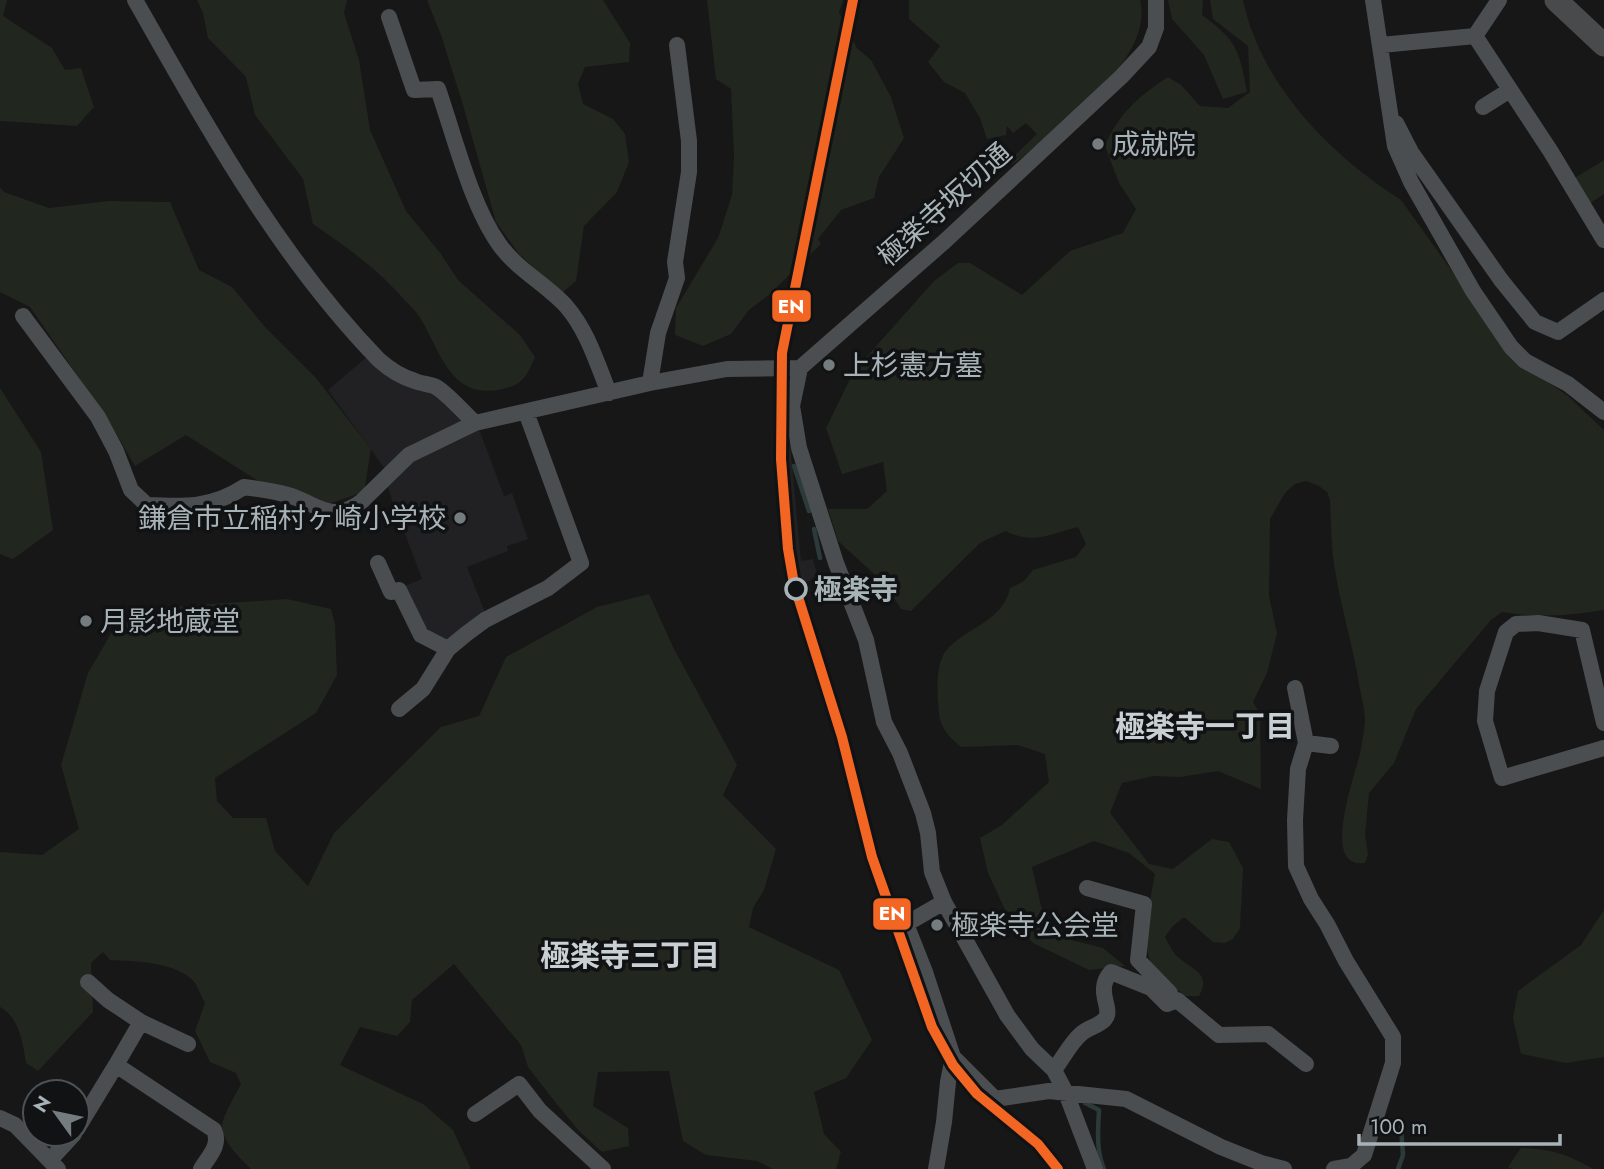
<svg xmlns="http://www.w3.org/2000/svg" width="1604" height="1169" font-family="Jost,'Noto Sans JP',sans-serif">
	<rect width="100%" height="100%" fill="#171717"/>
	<path fill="#212123" d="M 787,306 L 795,308 L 785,358 L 783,411 L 791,454 L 801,561 L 813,559 L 818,578 L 797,585 L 807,623 L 803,624 L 789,573 L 777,464 L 777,380 Z
		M 369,355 L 433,391 L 465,420 L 385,469 L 328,390 Z
		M 479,429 L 504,496 L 512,493 L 528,539 L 507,546 L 508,551 L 467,567 L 486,615 L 445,644 L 425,635 L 402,587 L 422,579 L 387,486 L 413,461 Z"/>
	<path fill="#21261f" d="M 0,0 L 7,0 L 3,16 L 52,48 L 65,70 L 81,68 L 94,107 L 77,126 L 0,121 Z
		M 197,0 L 347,0 L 344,13 L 359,60 L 370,130 L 406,211 L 441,254 L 458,280 L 520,335 L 535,357 C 526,378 522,386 498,390 C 449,398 440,349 419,316 C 414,309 407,303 401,296 C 374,266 346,247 313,224 L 303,179 L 255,115 L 246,77 L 208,38 L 203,13 Z
		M 427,0 L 603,0 L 630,43 L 629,62 L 585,67 L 578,84 L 583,104 L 613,119 L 625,134 L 629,162 L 617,192 L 584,226 L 576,281 L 562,293 L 519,254 L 496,222 L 463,105 L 441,35 Z
		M 707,0 L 843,0 L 839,12 L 857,48 L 871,60 L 891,97 L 904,138 L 879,177 L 874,198 L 841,210 L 818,239 L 821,244 L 770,294 L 749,310 L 731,334 L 703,346 L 675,335 L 676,308 L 718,238 L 732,195 L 734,155 L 731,89 L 716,79 Z
		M 909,0 L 1140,0 C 1155,59 1061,124 1022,158 L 1013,164 L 1005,165 L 1037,134 L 1026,123 L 1013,133 L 1007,126 L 1006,135 L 987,139 L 980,118 L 965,93 L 944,82 L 928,62 L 940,46 L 909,19 Z
		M 1168,0 L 1203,0 L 1202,15 C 1237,41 1239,49 1247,92 L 1223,99 L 1204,55 L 1172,19 Z
		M 1210,0 L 1243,0 C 1261,85 1330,155 1401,200 L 1515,359 L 1568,396 L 1604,430 L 1604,610 C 1569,616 1537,618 1502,612 L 1491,620 L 1416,709 L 1394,763 L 1369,793 L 1365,835 L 1368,854 L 1365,863 C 1319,870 1356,773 1360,753 C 1362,743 1364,731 1365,721 C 1365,709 1361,696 1359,684 C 1353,646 1341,608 1335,570 C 1331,547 1331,523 1330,500 L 1327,492 L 1319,486 L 1306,481 L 1295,484 L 1285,493 L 1270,519 L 1269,596 L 1277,633 L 1267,673 L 1253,702 L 1260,714 L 1261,789 L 1218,771 L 1180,777 L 1154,776 L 1122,783 L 1110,813 L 1149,864 L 1173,869 L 1212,839 L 1229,842 L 1243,868 L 1240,928 L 1233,939 L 1225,943 L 1213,942 L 1184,917 L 1172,927 L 1165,937 C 1169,944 1172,952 1178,957 C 1192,970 1212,973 1199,996 L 1184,996 C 1174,985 1160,976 1152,964 C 1140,947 1151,895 1155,874 L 1129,853 L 1094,841 L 1032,867 L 1041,906 L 1056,936 L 1103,948 L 1125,966 L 1089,970 L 1033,943 L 1007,914 L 988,873 L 980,838 L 1002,825 L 1049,782 L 1045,754 L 1018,745 L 961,747 C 942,731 939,724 938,700 C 937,686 937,664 945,652 C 963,628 1003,623 1010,588 L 1024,581 L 1033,570 L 1076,557 L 1086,544 L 1078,527 C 1049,534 1035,545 1005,531 L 980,543 L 911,611 L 901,609 L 885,584 L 838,541 L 828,509 L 867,509 L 887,491 L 883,462 L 842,474 L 826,428 L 854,371 L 934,281 L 958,263 L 970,263 L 1022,295 L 1070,251 L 1123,233 L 1136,209 L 1119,183 L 1105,146 C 1117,115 1140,95 1168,77 L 1181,85 L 1200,106 L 1228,108 L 1250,92 L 1248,46 L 1213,19 Z
		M 1604,160 L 1604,194 L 1589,204 L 1573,179 Z
		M 0,187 L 4,192 L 49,208 L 109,201 L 170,202 L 199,270 L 232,287 L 265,327 L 316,378 L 371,449 L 364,492 L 328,504 L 261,483 L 186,435 L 135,466 L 108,420 L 30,307 L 0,292 Z
		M 0,388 L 41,452 L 53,530 L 13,559 L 0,554 Z
		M 649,594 L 673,647 L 737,765 L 723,795 L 776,849 L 764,890 L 753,908 L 749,927 L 839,970 L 872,1040 L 846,1078 L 814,1092 L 824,1134 L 841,1152 L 836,1169 L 773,1169 L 757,1161 L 706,1155 L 683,1141 L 669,1071 L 598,1072 L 593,1106 L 628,1128 L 629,1146 L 602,1152 L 579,1131 L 552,1098 L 528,1067 L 521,1045 L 454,964 L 412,1000 L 410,1022 L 397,1036 L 360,1027 L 340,1065 L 423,1104 L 453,1130 L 471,1169 L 251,1169 C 241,1159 222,1142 222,1126 C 222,1117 236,1094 241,1084 L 236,1073 L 210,1062 L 195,1031 L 205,1003 C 201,997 199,989 195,983 C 179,962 134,961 110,960 L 103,952 L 91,963 L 93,1012 L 38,1071 L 26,1063 C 23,1043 19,1017 0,1007 L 0,852 L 42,855 L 79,829 L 61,765 L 88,673 L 116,625 L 182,606 L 287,599 L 331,609 L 335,624 L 337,675 L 316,713 L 215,778 L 217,801 L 233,818 L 266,818 L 275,851 L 308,886 L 334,833 L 441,727 L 479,716 L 506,657 L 597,607 Z
		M 1604,910 L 1604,1057 L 1566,1063 L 1521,1054 L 1513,1018 L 1518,991 L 1581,945 Z
		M 1521,1148 C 1551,1149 1567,1154 1593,1169 L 1512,1169 L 1508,1167 Z"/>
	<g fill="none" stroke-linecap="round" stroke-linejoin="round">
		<path stroke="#2c3a3a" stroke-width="4.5" d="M 794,466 L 809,511
			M 814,529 L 820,558
			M 1085,1103 L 1099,1110 C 1098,1130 1096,1150 1104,1169
			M 1398,1169 L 1403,1155 L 1401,1127"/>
		<path stroke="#4b4e50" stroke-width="16" d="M 135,0 C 207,126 277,255 379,360 C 389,369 402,377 415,381 C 422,384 430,384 436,387 C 448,394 464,413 475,423
			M 1373,0 L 1395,146 L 1411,182 L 1473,291 L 1511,347 L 1525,361 L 1568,384 L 1604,412
			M 389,17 L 414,90 L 438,89 C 454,135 471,205 499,244 C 515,268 547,285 566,306 C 587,330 597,363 609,393
			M 1475,36 L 1551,152 L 1604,240
			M 1475,36 L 1499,0
			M 1381,45 L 1475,36
			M 1483,107 L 1510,90
			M 1396,123 L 1411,152 L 1501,280 L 1535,322 L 1558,332 L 1604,300
			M 23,316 L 98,417 L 116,451 L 131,490 L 147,505 C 184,507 212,508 244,487 C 259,489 274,491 288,495 C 318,504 330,524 361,502 L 409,455 L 475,423 L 650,383 L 727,369 L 800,368
			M 800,368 L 792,406 L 799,448 L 836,563 L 866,640 L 884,722 L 900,753 L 923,813 L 928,833 L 932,872 L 944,902 L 1007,1015 L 1032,1049 L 1054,1070 L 1066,1093 L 1095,1169
			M 800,368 L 945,241 L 1121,77 L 1149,47 L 1156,28 L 1156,0
			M 650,383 L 658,333 L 677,278 L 675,262 L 689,172 L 689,141 L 677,45
			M 378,563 L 391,592 L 399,590 L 421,635 L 448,649
			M 1295,688 L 1306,743 L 1298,769 L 1295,820 L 1296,866 L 1311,899 L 1327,924 L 1346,961 L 1393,1037 L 1393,1063 L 1364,1155 L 1351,1166 L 1334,1169
			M 399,709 L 423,689 L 448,649 L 466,634 L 485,620 L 548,588 L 581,563 L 526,412
			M 1604,723 L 1582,630 L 1538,623 L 1516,624 L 1506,632 L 1487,691 L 1485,721 L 1502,778 L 1604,748
			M 1306,743 L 1331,746
			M 1087,888 L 1144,904 L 1138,960 L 1170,993
			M 88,982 L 108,1000 L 141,1022 L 188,1044
			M 953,1057 L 995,1099 L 1049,1091 L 1126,1099 L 1221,1147 L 1261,1163 L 1284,1169
			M 116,1065 L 141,1022
			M 1054,1070 C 1062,1060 1071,1042 1081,1034 C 1087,1028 1099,1026 1105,1019 C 1114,1009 1094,991 1111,972 L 1151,988 L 1167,1004 L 1177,1000 L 1219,1035 L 1268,1034 L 1306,1064
			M 475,1114 L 519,1084 L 540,1111 L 603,1169
			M 0,1118 L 15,1125 L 58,1169
			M 77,1129 L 116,1065 L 214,1130 C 221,1145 209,1156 201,1169
			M 50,1160 L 74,1134
			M 936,1169 L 944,1122 L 948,1082 L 953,1057 L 925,972 L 906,924 L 944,902"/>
		<path stroke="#494a4c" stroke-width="23" d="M 1556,0 L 1604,45"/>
		<defs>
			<path id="rail-1" d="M 853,0 L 782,353 L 781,459 L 788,549 L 794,584 L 842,737 L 872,857 L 932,1027 L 953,1065 L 977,1094 L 1038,1144 L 1058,1169"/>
		</defs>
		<use href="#rail-1" stroke="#111213" stroke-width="16"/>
		<use href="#rail-1" stroke="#f26522" stroke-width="10"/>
	</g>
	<g fill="#757c80" stroke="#111213" stroke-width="2.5">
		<circle cx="1098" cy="144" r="7"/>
		<circle cx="829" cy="365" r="7"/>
		<circle cx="460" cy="518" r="7"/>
		<circle cx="86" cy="621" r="7"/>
		<circle cx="937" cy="925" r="7"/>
	</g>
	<circle fill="#111213" stroke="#a8b3b8" stroke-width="3.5" cx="796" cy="589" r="10"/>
	<g text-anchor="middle" stroke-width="7" stroke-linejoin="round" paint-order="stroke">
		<g font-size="28" fill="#a8b3b8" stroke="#111213" text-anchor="start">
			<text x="1112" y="154">成就院</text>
			<text x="843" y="375">上杉憲方墓</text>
			<text x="446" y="528" text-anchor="end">鎌倉市立稲村ヶ崎小学校</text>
			<text x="100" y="631">月影地蔵堂</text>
			<text x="951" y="935">極楽寺公会堂</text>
		</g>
		<g font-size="28" fill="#a8b3b8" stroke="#111213">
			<text transform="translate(944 204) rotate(-42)" y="10">極楽寺坂切通</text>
		</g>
		<g font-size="28" font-weight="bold" fill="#a8b3b8" stroke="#111213" text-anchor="start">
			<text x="814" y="599">極楽寺</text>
		</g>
		<g font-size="30" font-weight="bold" fill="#c9d0d4" stroke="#111213">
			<text x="1205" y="737">極楽寺一丁目</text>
			<text x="630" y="966">極楽寺三丁目</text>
		</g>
	</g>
	<g stroke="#111213" stroke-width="2.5">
		<rect x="771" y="289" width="41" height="34" rx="7" fill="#f26522"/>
		<rect x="872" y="897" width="40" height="34" rx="7" fill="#f26522"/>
	</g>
	<g font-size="19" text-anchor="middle" font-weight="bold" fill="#fff">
		<text x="791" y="313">EN</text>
		<text x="892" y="920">EN</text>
	</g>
	<g transform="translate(56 1113) rotate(303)"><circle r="33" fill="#111213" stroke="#4d5255" stroke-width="2"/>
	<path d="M0-5L12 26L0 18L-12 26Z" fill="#757c80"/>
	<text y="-10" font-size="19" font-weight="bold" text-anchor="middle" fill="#a8b3b8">N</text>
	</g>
	<path d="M1359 1134v10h201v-10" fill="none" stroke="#a8b3b8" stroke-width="3.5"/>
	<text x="1370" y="1134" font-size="21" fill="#a8b3b8" stroke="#111213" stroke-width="5" paint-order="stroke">100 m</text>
</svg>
